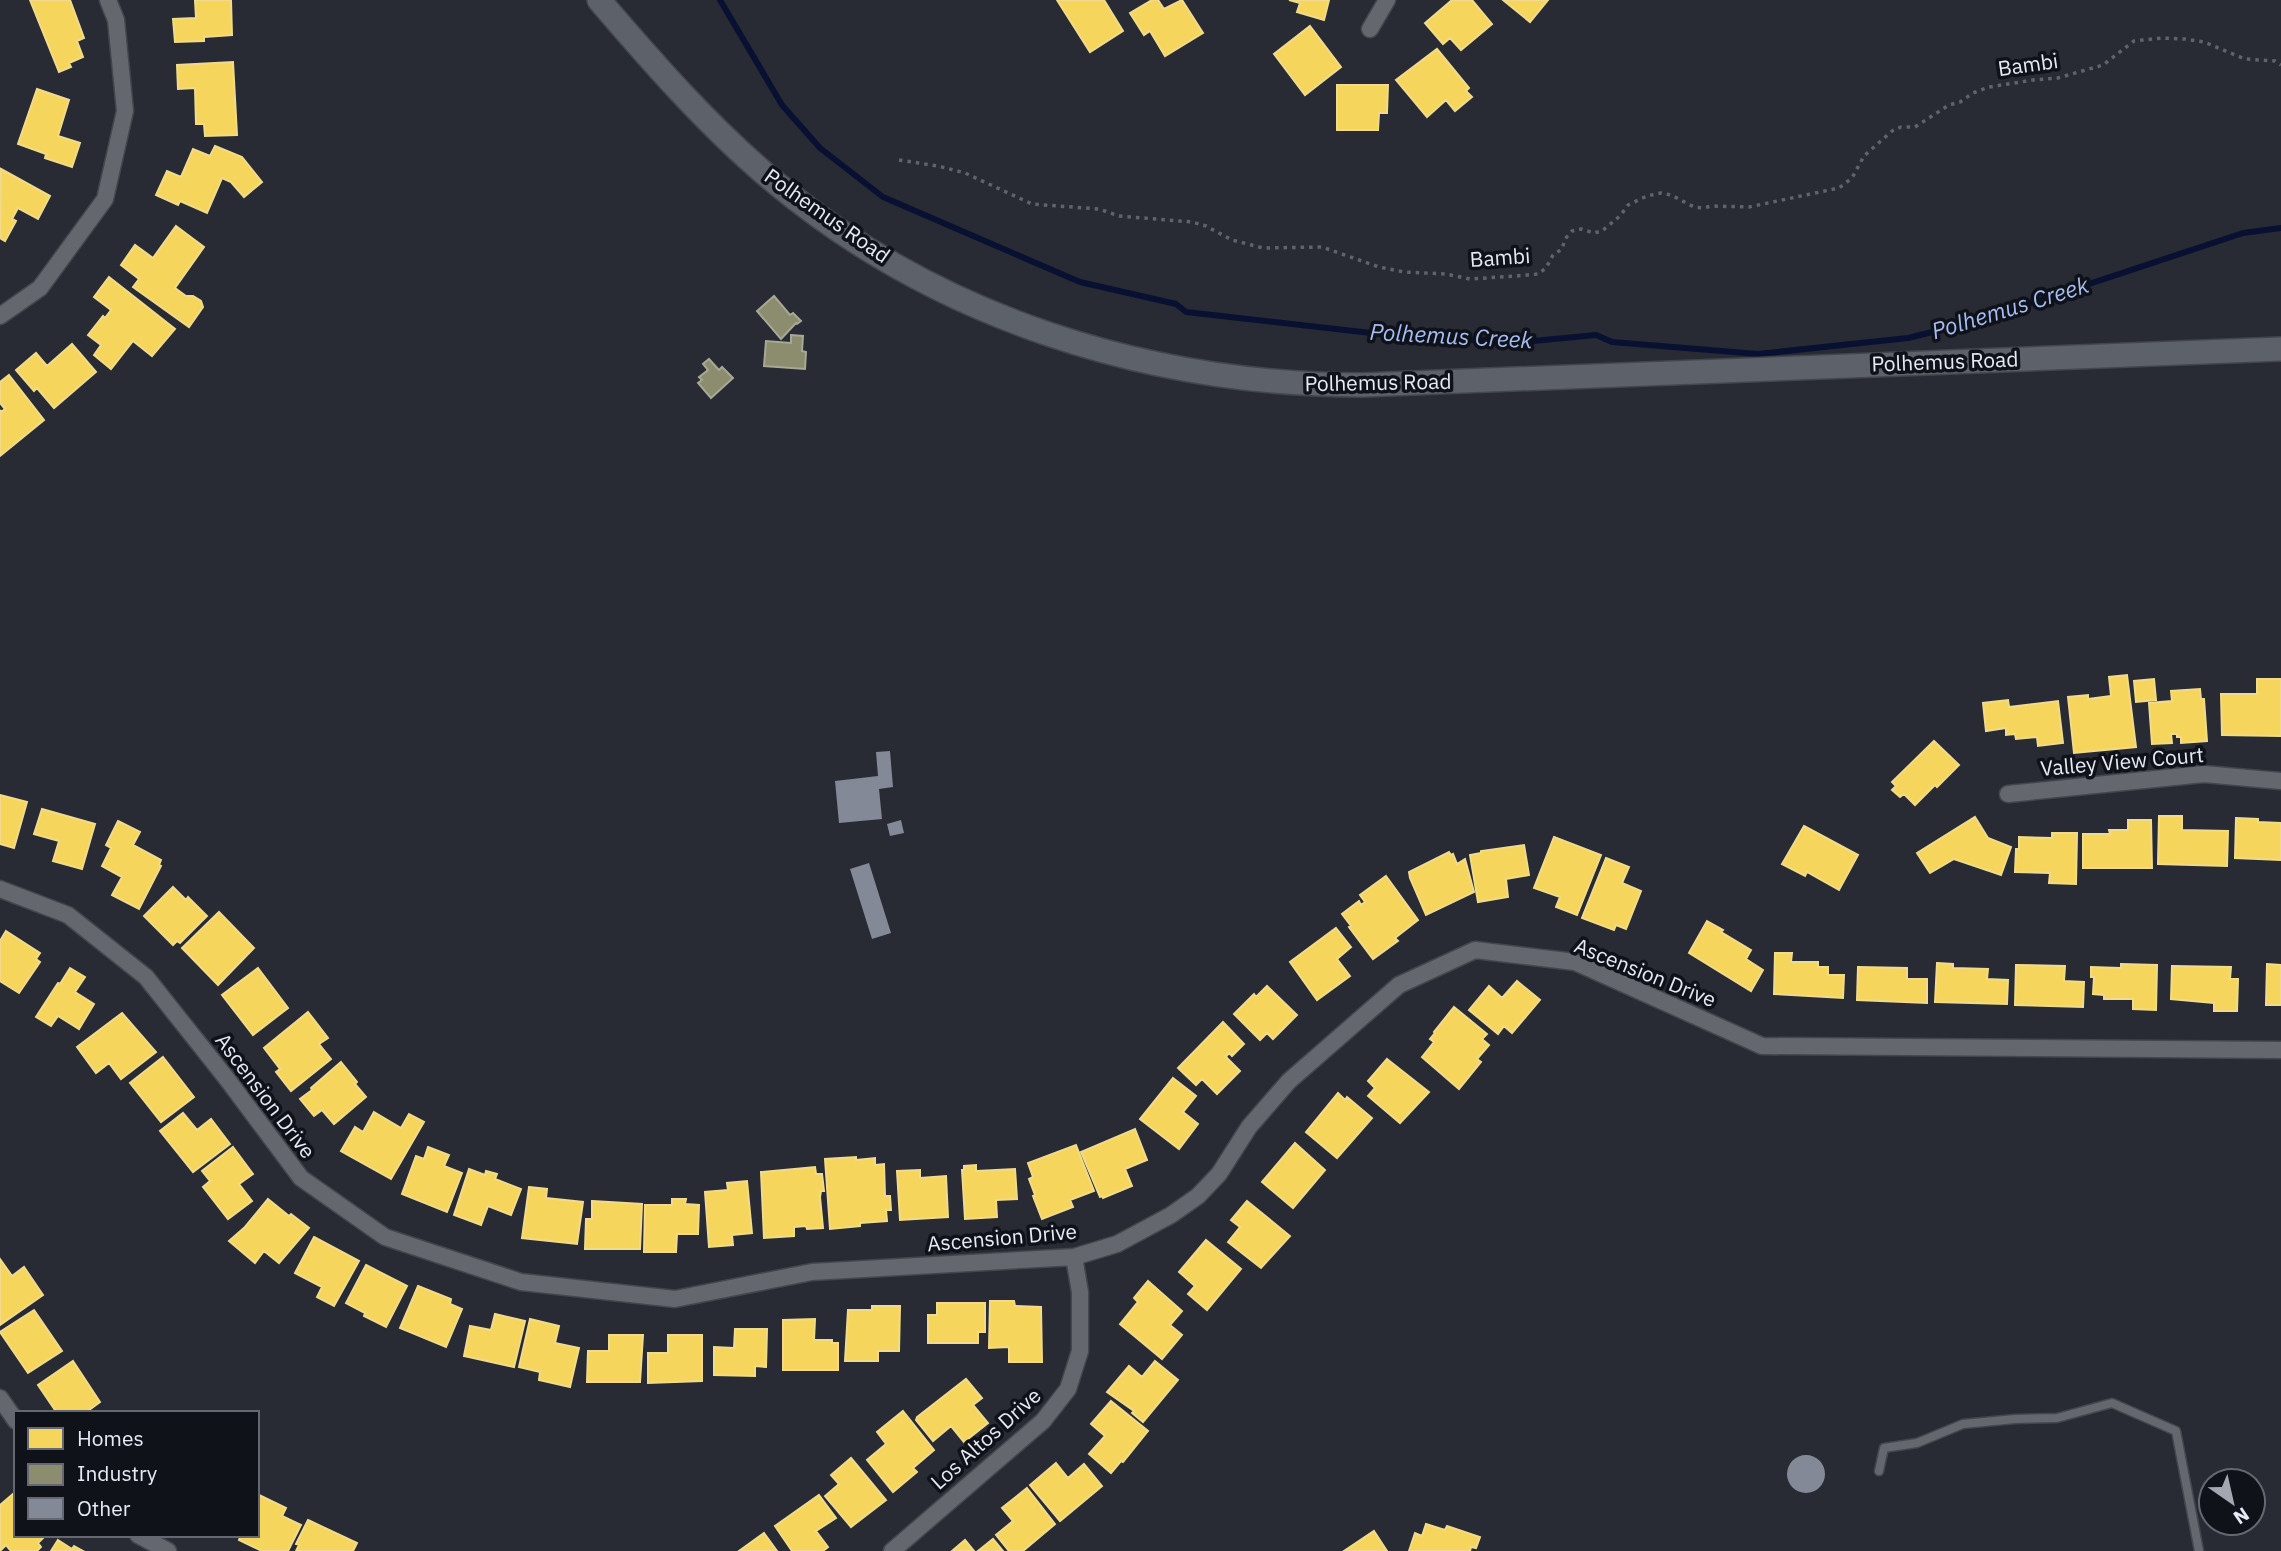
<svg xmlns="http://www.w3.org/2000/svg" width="2281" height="1551" font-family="'IBM Plex Sans',sans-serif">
	<rect width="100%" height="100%" fill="#282b33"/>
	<path fill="#f6d55c" stroke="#f1db8a" stroke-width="2" d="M 30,0 L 70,0 L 84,38 L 77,41 L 83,57 L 69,63 L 71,67 L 59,72 Z
		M 195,0 L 231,0 L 232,35 L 204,37 L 204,41 L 175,42 L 173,19 L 196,18 Z
		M 1057,0 L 1104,0 L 1123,31 L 1090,52 Z
		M 1152,0 L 1158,0 L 1164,9 L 1182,0 L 1203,33 L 1165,56 L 1150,31 L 1144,35 L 1130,13 Z
		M 1289,0 L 1329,0 L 1324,20 L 1297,12 L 1300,3 Z
		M 1452,0 L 1472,0 L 1492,24 L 1461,50 L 1450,38 L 1443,44 L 1425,23 Z
		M 1503,0 L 1548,0 L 1530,22 Z
		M 1310,26 L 1341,67 L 1305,95 L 1274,54 Z
		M 1437,49 L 1469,88 L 1466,91 L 1472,97 L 1455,111 L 1446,100 L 1427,117 L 1396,80 Z
		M 233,62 L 237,135 L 205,136 L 204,124 L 196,124 L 195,88 L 178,89 L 177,65 Z
		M 1337,85 L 1388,85 L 1387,113 L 1379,113 L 1378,130 L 1337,130 Z
		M 37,89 L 69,100 L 58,136 L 80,143 L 72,167 L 45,158 L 46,154 L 18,144 Z
		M 215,146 L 242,157 L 262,182 L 244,197 L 231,182 L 222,178 L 207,213 L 180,201 L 178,205 L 156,195 L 167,171 L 181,177 L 193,149 L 210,156 Z
		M 1,169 L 50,196 L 38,219 L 18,208 L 12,219 L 16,221 L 5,241 L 0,238 Z
		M 176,226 L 204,247 L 175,288 L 186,296 L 193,296 L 201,301 L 203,307 L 189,327 L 133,287 L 139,279 L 121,265 L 135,245 L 153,258 Z
		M 109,277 L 175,329 L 152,356 L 133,341 L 111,369 L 94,355 L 101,345 L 88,335 L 103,316 L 105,318 L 111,310 L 94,297 Z
		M 72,344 L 96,372 L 54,408 L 37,388 L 34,391 L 16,370 L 36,353 L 47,366 Z
		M 9,375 L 44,420 L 0,456 L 0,410 L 1,412 L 5,409 L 0,403 L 0,382 Z
		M 2127,675 L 2136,747 L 2074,753 L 2068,697 L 2088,695 L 2088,699 L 2111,696 L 2109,677 Z
		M 2154,679 L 2156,700 L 2136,702 L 2134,681 Z
		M 2257,679 L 2281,679 L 2281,736 L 2222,735 L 2221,694 L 2257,694 Z
		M 2200,689 L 2201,699 L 2204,699 L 2207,741 L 2181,743 L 2181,737 L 2177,737 L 2177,734 L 2171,734 L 2172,743 L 2152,744 L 2149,703 L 2172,701 L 2171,691 Z
		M 2008,700 L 2009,707 L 2058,701 L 2063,743 L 2038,746 L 2037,737 L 2016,739 L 2015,734 L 2006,735 L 2006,728 L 1986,731 L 1983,703 Z
		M 1934,741 L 1959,765 L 1937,787 L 1935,785 L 1915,805 L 1904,794 L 1900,797 L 1892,790 L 1896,786 L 1892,782 Z
		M 0,795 L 27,802 L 14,848 L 0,844 Z
		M 42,809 L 95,824 L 82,869 L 53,861 L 59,841 L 34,834 Z
		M 2159,816 L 2182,816 L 2182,830 L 2228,831 L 2227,866 L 2158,864 Z
		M 1975,817 L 1988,838 L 2011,847 L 2001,875 L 1954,859 L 1930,873 L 1917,853 Z
		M 2236,818 L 2258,819 L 2258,822 L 2281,823 L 2281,860 L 2235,858 Z
		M 2128,820 L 2151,820 L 2152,868 L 2083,868 L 2083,834 L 2110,834 L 2109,830 L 2128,830 Z
		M 118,821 L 140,832 L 133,845 L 161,860 L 159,865 L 161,866 L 139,909 L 112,895 L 122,877 L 102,866 L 111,848 L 106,845 Z
		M 1804,826 L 1858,855 L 1839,890 L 1807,872 L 1805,876 L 1782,864 Z
		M 2052,833 L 2077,833 L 2076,884 L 2049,883 L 2050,873 L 2015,872 L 2016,849 L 2019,849 L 2019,837 L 2052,838 Z
		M 1554,837 L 1601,855 L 1577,915 L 1556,907 L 1560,897 L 1534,888 Z
		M 1524,845 L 1529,875 L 1506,879 L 1508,897 L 1478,902 L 1470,855 L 1481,853 L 1481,851 Z
		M 1449,852 L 1451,855 L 1453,854 L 1457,864 L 1465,859 L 1474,892 L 1426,915 L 1410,878 L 1409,872 Z
		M 1606,858 L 1629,867 L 1622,883 L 1641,891 L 1626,929 L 1616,925 L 1614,930 L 1582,918 Z
		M 1386,876 L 1418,920 L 1395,938 L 1398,941 L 1373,959 L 1349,927 L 1351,926 L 1342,914 L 1359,901 L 1361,905 L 1365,902 L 1360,895 Z
		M 173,887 L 186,900 L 188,897 L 207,916 L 180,943 L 177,941 L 173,945 L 144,916 Z
		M 219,912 L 254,948 L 218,985 L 182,948 Z
		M 1707,921 L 1723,930 L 1721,932 L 1751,950 L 1746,959 L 1763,970 L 1751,991 L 1689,953 Z
		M 1336,928 L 1351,947 L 1337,959 L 1350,976 L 1317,1000 L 1290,962 Z
		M 6,931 L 40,953 L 36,959 L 40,962 L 19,993 L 0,981 L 0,941 Z
		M 1775,953 L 1792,953 L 1791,962 L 1818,962 L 1818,967 L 1828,967 L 1828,975 L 1844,975 L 1843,998 L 1774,994 Z
		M 1937,963 L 1953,964 L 1953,968 L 1988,969 L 1987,979 L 2008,980 L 2007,1004 L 1935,1002 Z
		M 2121,964 L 2157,965 L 2156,1010 L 2133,1009 L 2133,999 L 2104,999 L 2104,995 L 2093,994 L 2094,977 L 2091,977 L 2091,967 L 2121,968 Z
		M 2267,964 L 2281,965 L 2281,1005 L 2266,1005 Z
		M 2016,965 L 2065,966 L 2064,981 L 2084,982 L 2083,1007 L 2015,1005 Z
		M 2172,966 L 2231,967 L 2230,979 L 2238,979 L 2237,1011 L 2214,1011 L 2214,1003 L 2171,999 Z
		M 1858,967 L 1907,968 L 1907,979 L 1927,979 L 1927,1003 L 1857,1000 Z
		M 70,968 L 85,977 L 75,992 L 94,1004 L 79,1029 L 58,1016 L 51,1026 L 36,1017 L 58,983 L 60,984 Z
		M 258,968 L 288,1008 L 253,1035 L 222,995 Z
		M 1517,981 L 1540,1000 L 1512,1033 L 1504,1026 L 1498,1034 L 1469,1010 L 1489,986 L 1502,998 Z
		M 1267,986 L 1297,1015 L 1273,1039 L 1267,1033 L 1260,1040 L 1234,1014 L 1254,994 L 1256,997 Z
		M 1454,1007 L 1487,1034 L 1482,1039 L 1489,1045 L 1477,1059 L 1481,1062 L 1459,1089 L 1422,1057 L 1434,1042 L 1430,1039 L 1435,1033 L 1434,1032 Z
		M 308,1012 L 328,1038 L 319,1044 L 331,1059 L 291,1091 L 276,1072 L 280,1069 L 264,1048 Z
		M 122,1013 L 156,1052 L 121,1079 L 109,1063 L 96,1073 L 77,1047 Z
		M 1223,1022 L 1244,1044 L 1232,1056 L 1229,1053 L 1226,1057 L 1240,1071 L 1217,1094 L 1202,1079 L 1196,1085 L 1178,1068 Z
		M 163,1057 L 194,1097 L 161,1122 L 130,1083 Z
		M 1387,1059 L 1429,1092 L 1400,1123 L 1368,1096 L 1375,1088 L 1368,1081 Z
		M 341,1062 L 357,1082 L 355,1084 L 366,1097 L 334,1124 L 322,1110 L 314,1116 L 300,1099 L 312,1090 L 311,1088 Z
		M 1173,1078 L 1196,1096 L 1183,1112 L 1198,1124 L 1179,1149 L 1140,1119 Z
		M 1338,1093 L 1345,1100 L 1347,1097 L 1372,1118 L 1337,1158 L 1306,1132 Z
		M 374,1112 L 401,1128 L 409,1114 L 424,1122 L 391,1179 L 341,1151 L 355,1127 L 363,1132 Z
		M 183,1113 L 197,1130 L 211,1119 L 230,1144 L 193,1172 L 160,1131 Z
		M 1135,1129 L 1147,1160 L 1125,1169 L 1132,1186 L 1103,1198 L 1102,1196 L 1100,1197 L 1081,1152 Z
		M 1295,1143 L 1325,1170 L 1293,1208 L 1262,1182 Z
		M 1076,1145 L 1094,1191 L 1070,1200 L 1073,1207 L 1042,1219 L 1033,1196 L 1035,1195 L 1029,1179 L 1033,1177 L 1028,1163 Z
		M 233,1147 L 253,1174 L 239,1184 L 252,1201 L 228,1219 L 203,1187 L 210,1181 L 202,1171 Z
		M 428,1147 L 449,1155 L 444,1166 L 462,1173 L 447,1212 L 402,1194 L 416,1156 L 424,1159 Z
		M 856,1157 L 856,1160 L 875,1158 L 875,1165 L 884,1164 L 885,1196 L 890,1196 L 891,1210 L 886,1210 L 887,1221 L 860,1223 L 860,1226 L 830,1229 L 825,1159 Z
		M 976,1165 L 976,1171 L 1015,1169 L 1017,1199 L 996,1200 L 997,1217 L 965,1219 L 962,1170 L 964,1170 L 964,1166 Z
		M 815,1167 L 816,1174 L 822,1174 L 824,1191 L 821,1191 L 820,1197 L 823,1228 L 807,1229 L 806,1226 L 794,1227 L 794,1236 L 764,1238 L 761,1172 Z
		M 469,1169 L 485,1175 L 486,1171 L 497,1174 L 495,1179 L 521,1189 L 511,1215 L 488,1206 L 481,1225 L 454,1215 Z
		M 920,1170 L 920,1178 L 946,1176 L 948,1217 L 900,1220 L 897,1171 Z
		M 747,1181 L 752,1233 L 732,1235 L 733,1245 L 709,1247 L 705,1192 L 728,1190 L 727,1183 Z
		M 529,1187 L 547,1189 L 546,1198 L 583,1202 L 577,1244 L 522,1238 Z
		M 268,1199 L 289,1216 L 291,1214 L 309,1228 L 279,1263 L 264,1251 L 255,1263 L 229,1241 L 245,1227 Z
		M 672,1199 L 686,1199 L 685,1204 L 699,1205 L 698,1234 L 677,1234 L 676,1252 L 644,1252 L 645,1205 L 672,1205 Z
		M 592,1201 L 642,1204 L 640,1249 L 585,1249 L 586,1219 L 592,1219 Z
		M 1247,1201 L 1290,1236 L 1261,1268 L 1228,1242 L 1240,1227 L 1231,1220 Z
		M 314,1237 L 359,1261 L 334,1306 L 317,1297 L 322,1287 L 295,1273 Z
		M 1206,1240 L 1241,1269 L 1207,1310 L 1188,1294 L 1195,1286 L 1179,1272 Z
		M 0,1259 L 12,1276 L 24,1267 L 43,1295 L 0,1325 Z
		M 366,1265 L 407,1286 L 386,1327 L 364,1316 L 365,1313 L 346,1303 Z
		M 1148,1281 L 1182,1311 L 1170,1325 L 1182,1335 L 1162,1359 L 1120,1324 L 1138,1302 L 1134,1298 Z
		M 418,1286 L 451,1299 L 450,1304 L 462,1309 L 446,1347 L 400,1328 Z
		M 990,1301 L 1014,1301 L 1015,1306 L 1041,1307 L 1042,1362 L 1009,1362 L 1009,1347 L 989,1348 Z
		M 937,1303 L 985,1303 L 985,1332 L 978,1332 L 978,1343 L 928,1343 L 928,1315 L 937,1315 Z
		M 872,1306 L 900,1306 L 899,1351 L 878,1351 L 878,1361 L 845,1361 L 848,1310 L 872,1310 Z
		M 34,1310 L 62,1351 L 28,1373 L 0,1332 Z
		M 495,1314 L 525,1321 L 514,1367 L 464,1356 L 470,1326 L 491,1330 Z
		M 530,1319 L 559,1326 L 555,1343 L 579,1348 L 570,1387 L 539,1380 L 540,1372 L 519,1367 Z
		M 815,1319 L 814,1340 L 832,1340 L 832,1343 L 838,1343 L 838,1370 L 783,1370 L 783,1320 Z
		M 735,1329 L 767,1329 L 766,1367 L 755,1366 L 755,1376 L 714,1375 L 714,1347 L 734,1348 Z
		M 609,1335 L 643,1335 L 640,1382 L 587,1382 L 588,1351 L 609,1351 Z
		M 668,1335 L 702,1335 L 702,1381 L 648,1383 L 648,1353 L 668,1353 Z
		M 73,1361 L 100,1402 L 85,1413 L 57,1413 L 38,1385 Z
		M 1155,1361 L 1178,1380 L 1143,1422 L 1132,1413 L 1134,1411 L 1107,1392 L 1129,1366 L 1142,1377 Z
		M 966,1379 L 982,1398 L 973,1405 L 988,1423 L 964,1442 L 951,1426 L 933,1441 L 916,1420 L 917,1417 Z
		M 1111,1401 L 1148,1431 L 1123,1462 L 1121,1461 L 1111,1473 L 1089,1454 L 1105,1436 L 1091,1424 Z
		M 903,1411 L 934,1450 L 913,1468 L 917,1472 L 893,1492 L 867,1460 L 886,1444 L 877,1432 Z
		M 851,1458 L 886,1500 L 851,1527 L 825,1496 L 839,1484 L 831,1475 Z
		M 1056,1463 L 1068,1478 L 1084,1464 L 1102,1486 L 1060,1521 L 1030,1485 Z
		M 1027,1488 L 1055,1524 L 1023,1551 L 1009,1551 L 996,1535 L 1013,1521 L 1002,1508 Z
		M 14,1493 L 16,1535 L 46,1535 L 38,1543 L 41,1547 L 37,1551 L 11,1551 L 6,1545 L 0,1551 L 0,1505 Z
		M 259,1495 L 286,1508 L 282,1516 L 301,1525 L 288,1551 L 262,1551 L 239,1540 L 241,1535 L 257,1535 Z
		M 819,1495 L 836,1518 L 816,1531 L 828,1547 L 823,1551 L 792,1551 L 775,1526 Z
		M 308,1520 L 357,1543 L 353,1551 L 296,1551 L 299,1545 L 296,1544 Z
		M 1426,1524 L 1445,1530 L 1447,1526 L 1480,1537 L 1476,1548 L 1471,1547 L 1470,1551 L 1409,1551 L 1415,1533 L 1422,1536 Z
		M 1374,1531 L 1387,1551 L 1344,1551 Z
		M 764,1533 L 777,1551 L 739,1551 Z
		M 993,1539 L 1003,1551 L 978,1551 Z
		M 58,1540 L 72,1549 L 74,1546 L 83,1551 L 51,1551 Z
		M 965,1540 L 974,1551 L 952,1551 Z"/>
	<path fill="#8c8c6e" stroke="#a7a896" stroke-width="2" d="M 774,296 L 790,315 L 793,313 L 801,321 L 797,324 L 796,323 L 781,339 L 757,311 Z
		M 791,335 L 803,336 L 802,351 L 806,352 L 805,369 L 764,366 L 766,341 L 791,343 Z
		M 709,359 L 719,370 L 722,367 L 733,378 L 711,398 L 698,383 L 702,380 L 699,377 L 708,370 L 703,364 Z"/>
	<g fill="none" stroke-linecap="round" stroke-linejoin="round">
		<path stroke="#091133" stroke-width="6" d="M 720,0 L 782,105 L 820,148 L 883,197 L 1080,282 L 1176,304 L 1186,312 L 1424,339 L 1533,341 L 1596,335 L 1612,342 L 1758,354 L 1908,338 L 1977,321 L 2243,233 L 2281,228"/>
	</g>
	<path fill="#848997" d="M 890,751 L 893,787 L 879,789 L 882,819 L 839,823 L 835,781 L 878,776 L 876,752 Z
		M 901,820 L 904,833 L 890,836 L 887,824 Z
		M 869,863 L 891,933 L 872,939 L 850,869 Z
		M1787 1474a19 19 0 1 1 38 0a19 19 0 1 1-38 0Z"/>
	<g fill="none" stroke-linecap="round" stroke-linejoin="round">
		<defs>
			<path id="service" d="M 1879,1471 L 1884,1448 L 1917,1443 L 1963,1424 L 2015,1419 L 2057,1418 L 2112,1403 L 2176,1431 L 2199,1551"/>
			<path id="minor" d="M 1370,29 L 1387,0
				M 0,316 L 40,288 L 105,199 L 125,111 L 116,20 L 108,0
				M 2008,794 L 2204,774 L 2281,781
				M 0,889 L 68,915 L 146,977 L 227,1079 L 301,1178 L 385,1237 L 521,1282 L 675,1299 L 812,1272 L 1074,1257 L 1117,1244 L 1171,1215 L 1198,1196 L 1219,1174 L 1249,1127 L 1289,1081 L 1399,985 L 1475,950 L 1575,962 L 1762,1046 L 2281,1050
				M 0,1398 L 16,1421
				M 138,1535 L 168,1551
				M 892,1551 L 1043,1421 L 1068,1389 L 1080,1351 L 1080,1292 L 1074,1257"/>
			<path id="secondary" d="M 599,0 C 653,63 708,126 771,179 C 936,318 1149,385 1363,385 L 2281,349"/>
		</defs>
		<use href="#service" stroke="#43474d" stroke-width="11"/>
		<use href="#minor" stroke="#43474d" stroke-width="19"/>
		<use href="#secondary" stroke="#43474d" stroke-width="26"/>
		<path stroke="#616369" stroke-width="3.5" stroke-dasharray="3.5 5" stroke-linecap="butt" d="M 899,160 L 938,166 L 965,173 L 1032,204 L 1099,209 L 1119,216 L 1192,222 L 1206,226 L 1232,240 L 1263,248 L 1322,247 L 1379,267 L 1404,272 L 1446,274 L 1470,279 L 1516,276 L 1538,274 L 1546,268 L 1553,255 L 1562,249 L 1565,239 L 1572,231 L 1581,229 L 1594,233 L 1602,231 L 1620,216 L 1628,205 L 1647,196 L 1661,193 L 1671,195 L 1694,207 L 1703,208 L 1712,206 L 1749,207 L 1839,188 L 1852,178 L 1864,156 L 1892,131 L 1901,127 L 1915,127 L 1949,105 L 1960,102 L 1973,93 L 1989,87 L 2033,80 L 2058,78 L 2103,65 L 2134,41 L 2162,38 L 2185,39 L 2204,42 L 2245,59 L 2275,61 L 2281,65"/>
		<use href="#service" stroke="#64676e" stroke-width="8"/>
		<use href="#minor" stroke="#64676e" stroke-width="16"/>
		<use href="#secondary" stroke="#5d6169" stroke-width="23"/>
	</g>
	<g text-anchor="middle" stroke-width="7" stroke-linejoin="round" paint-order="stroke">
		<g font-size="21" fill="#e6eaf4" stroke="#0f1218">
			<text transform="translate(2028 65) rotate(-8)" y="7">Bambi</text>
			<text transform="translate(827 216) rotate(35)" y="7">Polhemus Road</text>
			<text transform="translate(1500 258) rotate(-4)" y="7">Bambi</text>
			<text transform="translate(1945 362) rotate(-2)" y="7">Polhemus Road</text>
			<text transform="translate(1378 383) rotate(-1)" y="7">Polhemus Road</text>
			<text transform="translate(2122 762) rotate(-5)" y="7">Valley View Court</text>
			<text transform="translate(1645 973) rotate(22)" y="7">Ascension Drive</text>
			<text transform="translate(265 1096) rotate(53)" y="7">Ascension Drive</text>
			<text transform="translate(1002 1238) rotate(-5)" y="7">Ascension Drive</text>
			<text transform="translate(986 1439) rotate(-42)" y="7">Los Altos Drive</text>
		</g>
		<g font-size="23" font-style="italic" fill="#a6bdf4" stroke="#0f1218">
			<text transform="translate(2010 308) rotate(-17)" y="8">Polhemus Creek</text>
			<text transform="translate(1451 336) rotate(3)" y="8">Polhemus Creek</text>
		</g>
	</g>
	<rect x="14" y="1411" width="245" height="126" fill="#0f1218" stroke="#656870" stroke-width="2"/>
	<rect x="28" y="1428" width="35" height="21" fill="#f6d55c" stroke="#656870" stroke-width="2"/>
	<text x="77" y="1446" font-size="21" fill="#e6eaf4">Homes</text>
	<rect x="28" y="1464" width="35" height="21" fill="#8c8c6e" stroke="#656870" stroke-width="2"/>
	<text x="77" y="1481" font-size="21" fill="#e6eaf4">Industry</text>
	<rect x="28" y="1498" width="35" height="21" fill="#848997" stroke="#656870" stroke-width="2"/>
	<text x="77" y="1516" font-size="21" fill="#e6eaf4">Other</text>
	<g transform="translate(2232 1502) rotate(146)"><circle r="33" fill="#0f1218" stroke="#656870" stroke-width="2"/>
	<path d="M0-5L12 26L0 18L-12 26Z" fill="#a4a7b0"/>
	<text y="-10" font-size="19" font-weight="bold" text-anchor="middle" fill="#e6eaf4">N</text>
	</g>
</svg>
